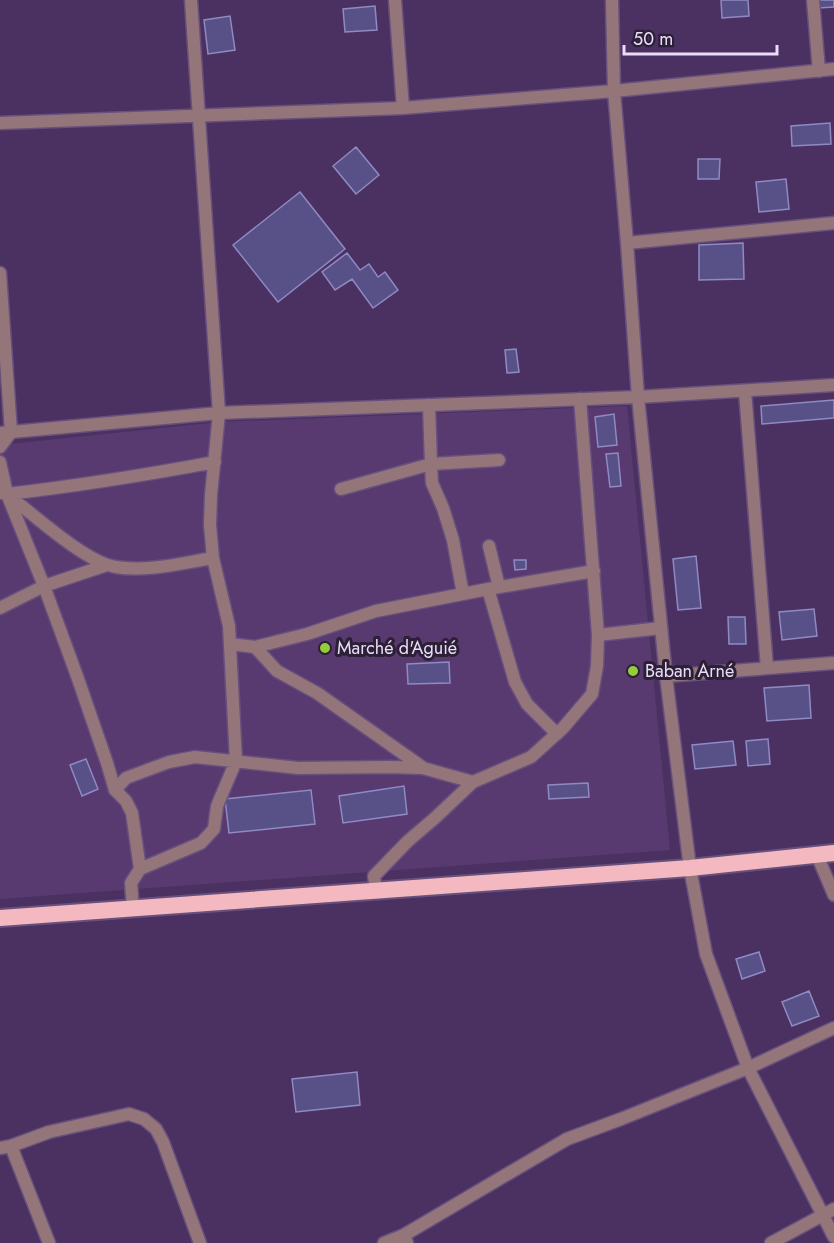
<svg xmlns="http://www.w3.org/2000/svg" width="834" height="1243" font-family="Jost,sans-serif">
	<rect width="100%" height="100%" fill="#4b3161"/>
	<path fill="#583a70" d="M 627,406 L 670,850 L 0,899 L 0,445 L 219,422 Z"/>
	<path fill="#585187" stroke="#8f8ac3" stroke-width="1.5" d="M 721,0 L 748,0 L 749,16 L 722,18 Z
		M 818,0 L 834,0 L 834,7 L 819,8 Z
		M 375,6 L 377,30 L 345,32 L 343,9 Z
		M 230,16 L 235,50 L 208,54 L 204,20 Z
		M 830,123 L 831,144 L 792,146 L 791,126 Z
		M 356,147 L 379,175 L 356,194 L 333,166 Z
		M 698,159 L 720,159 L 719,179 L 698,179 Z
		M 786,179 L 789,209 L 759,212 L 756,182 Z
		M 300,192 L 345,249 L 278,302 L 233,245 Z
		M 743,243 L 744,279 L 699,280 L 699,245 Z
		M 347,253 L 360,270 L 369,264 L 378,277 L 385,272 L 398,290 L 373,308 L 352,279 L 335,290 L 322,272 Z
		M 516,349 L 519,372 L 507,373 L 505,350 Z
		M 834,400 L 834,418 L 762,424 L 761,406 Z
		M 614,414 L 617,445 L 598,447 L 595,417 Z
		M 618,453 L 621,486 L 610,487 L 606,454 Z
		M 696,556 L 701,608 L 678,610 L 673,559 Z
		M 514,560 L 526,560 L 526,569 L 515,570 Z
		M 814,609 L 817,636 L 782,640 L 779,612 Z
		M 728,617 L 745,617 L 746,644 L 729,644 Z
		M 449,662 L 450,683 L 408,684 L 407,664 Z
		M 809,685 L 811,718 L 767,721 L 764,688 Z
		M 768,739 L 770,764 L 748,766 L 746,741 Z
		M 733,741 L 736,765 L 695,769 L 692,745 Z
		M 86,759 L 98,789 L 82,796 L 70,765 Z
		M 588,783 L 589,797 L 549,799 L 548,785 Z
		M 404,786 L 407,814 L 343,823 L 339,796 Z
		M 311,790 L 315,824 L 229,833 L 225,799 Z
		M 759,952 L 765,971 L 742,979 L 736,959 Z
		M 809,991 L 819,1016 L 792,1026 L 782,1002 Z
		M 357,1072 L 360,1105 L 296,1112 L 292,1079 Z"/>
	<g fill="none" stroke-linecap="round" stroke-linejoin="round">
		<defs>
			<path id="service" d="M 429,405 L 431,464 L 499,460
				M 0,447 L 11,432
				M 0,462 L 7,494 L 44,586 L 77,676 L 107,763 L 115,790 L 126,801 L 132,813 L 140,869
				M 341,489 L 431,464 L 432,483 L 443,508 L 453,540 L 463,594
				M 2,493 L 7,494 C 77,486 145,475 215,462
				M 8,495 C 33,514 86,563 116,567 C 147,572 182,563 213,558
				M 489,546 L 499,587
				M 488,589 L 515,682 L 527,704 L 557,734
				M 0,608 L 44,586 L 107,565
				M 598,635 L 661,628
				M 230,644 L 255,647 L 307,634 L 376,611 L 488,589 L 594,571
				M 255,647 L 277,671 L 317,693 L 422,767
				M 115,790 L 126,778 L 169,762 L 195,757 L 298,768 L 390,767 L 423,768 L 473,782
				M 376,891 L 374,876 L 408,841 L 436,817 L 473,782 L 531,757 L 563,728 L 592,694 L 597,666 L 598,635 L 580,399
				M 133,909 L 131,883 L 140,869 L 201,843 L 214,829 L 217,806 L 236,761 L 229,626 L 213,558 L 210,525 L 211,495 L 219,413"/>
			<path id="minor" d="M 191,0 L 219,413
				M 395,0 L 403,108
				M 612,0 L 614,91 L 627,243 L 638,397 L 666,676 L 690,868 L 706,954 L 748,1068 L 834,1237
				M 813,0 L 819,71
				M 0,123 L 403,108 L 614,91 L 834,69
				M 627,243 L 834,223
				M 0,273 L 11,432
				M 745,391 L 767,668
				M 0,433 L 219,413 L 638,397 L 834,385
				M 666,676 L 834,663
				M 817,855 L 834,895
				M 11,1146 L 49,1243
				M 0,1148 L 11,1146 L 49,1132 L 129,1114 L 144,1119 L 156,1129 L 163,1142 L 200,1243
				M 384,1243 L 404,1235
				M 407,1243 L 404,1235 L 567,1139 L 621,1119 L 748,1068 L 834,1028
				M 771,1243 L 834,1209"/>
			<path id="trunk" d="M 0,918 L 690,868 L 834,853"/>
		</defs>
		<use href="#service" stroke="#68507d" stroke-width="15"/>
		<use href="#minor" stroke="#68507d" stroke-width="15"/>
		<use href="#trunk" stroke="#68507d" stroke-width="20"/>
		<use href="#service" stroke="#94767a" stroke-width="12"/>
		<use href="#minor" stroke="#94767a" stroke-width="12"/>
		<use href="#trunk" stroke="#f3b8c0" stroke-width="16"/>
	</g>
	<g fill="#95cc3b" stroke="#2b2035" stroke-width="2">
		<circle cx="325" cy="648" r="6"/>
		<circle cx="633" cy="671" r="6"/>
	</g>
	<g text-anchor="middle" stroke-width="6" stroke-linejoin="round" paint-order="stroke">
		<g font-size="18" fill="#ebdcfa" stroke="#2b2035" text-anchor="start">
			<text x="337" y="654">Marché d'Aguié</text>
			<text x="645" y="677">Baban Arné</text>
		</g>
	</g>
	<path d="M624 45v9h153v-9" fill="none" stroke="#ebdcfa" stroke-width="3"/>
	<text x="633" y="45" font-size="18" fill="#ebdcfa" stroke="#2b2035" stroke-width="4.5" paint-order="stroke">50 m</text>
</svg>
